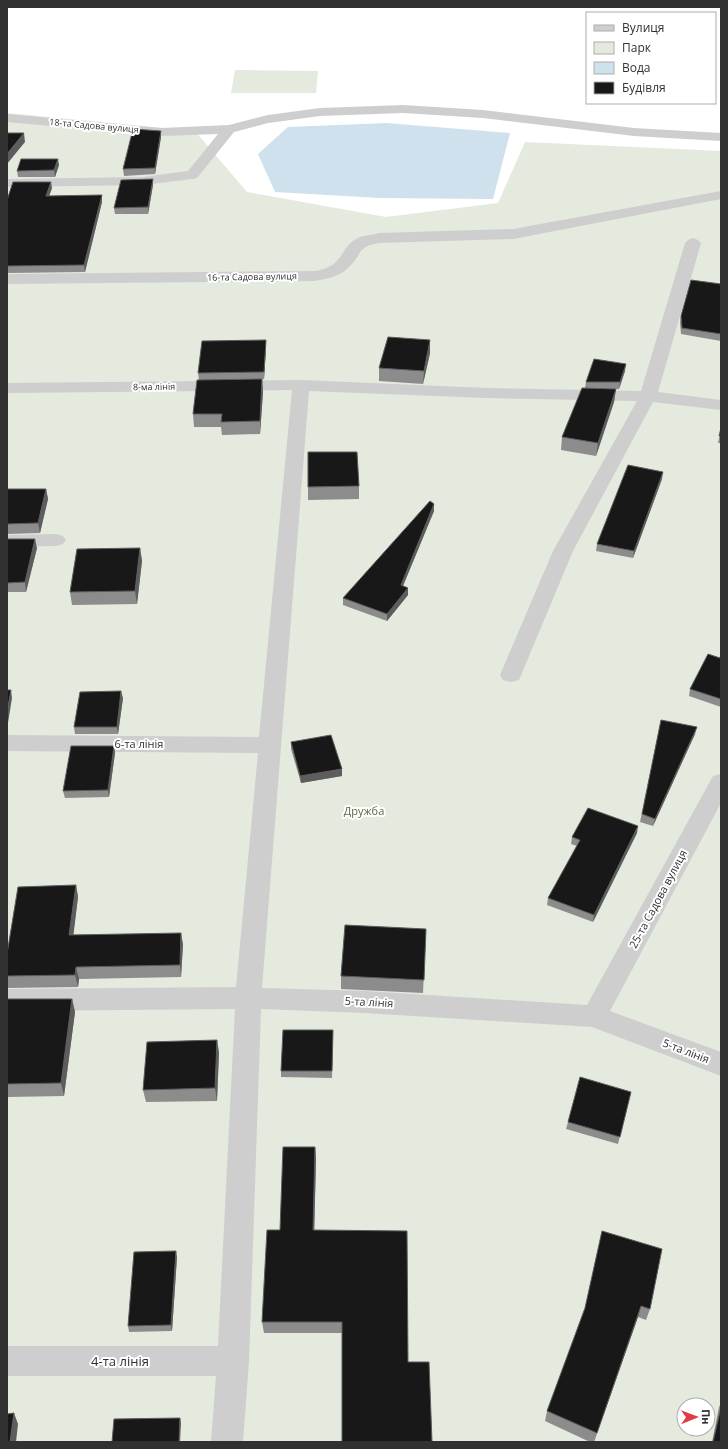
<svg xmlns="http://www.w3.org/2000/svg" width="728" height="1449" font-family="'Open Sans',sans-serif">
	<rect width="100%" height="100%" fill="#fff"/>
	<path fill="#e4eadd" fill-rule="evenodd" d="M 235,70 L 318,71 L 316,93 L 231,93 Z
		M 7,113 L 195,131 L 247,192 L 386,217 L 498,203 L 525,142 L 721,151 L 721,1442 L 7,1442 ZM 684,1405 L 708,1405 L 708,1429 L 684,1429 Z"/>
	<path fill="#cee1ec" d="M 386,123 L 510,133 L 493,199 L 380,198 L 275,192 L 258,154 L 288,127 Z"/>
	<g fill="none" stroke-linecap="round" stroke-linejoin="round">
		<path fill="#cecece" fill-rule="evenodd" d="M 403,105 L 483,110 L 634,128 L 721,133 L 721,141 L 634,136 L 483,118 L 403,113 L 320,116 L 268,123 L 234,132 L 197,178 L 192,179 L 143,185 L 7,187 L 7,179 L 143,177 L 188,171 L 218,134 L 161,136 L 7,122 L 7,114 L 161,128 L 229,125 L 268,115 L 320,108 Z
			M 721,191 L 721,199 L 513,239 L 379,243 C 356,247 363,254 349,267 C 340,277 328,278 315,281 L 7,284 L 7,274 L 315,271 C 346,266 338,248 358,238 C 364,235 372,235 379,233 L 513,229 Z
			M 693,238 L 698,240 L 701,243 L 658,392 L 721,400 L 721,410 L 653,402 L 573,551 L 519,680 L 511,682 L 503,680 L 500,675 L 553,551 L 637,401 L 487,398 L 309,391 L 262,988 L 365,991 L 587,1005 L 713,776 L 721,774 L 721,803 L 610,1011 L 721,1052 L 721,1076 L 592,1027 L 365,1013 L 261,1009 L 249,1361 L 243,1442 L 211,1442 L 216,1376 L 7,1376 L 7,1346 L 218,1346 L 235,1009 L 7,1011 L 7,989 L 236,987 L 258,753 L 7,751 L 7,735 L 259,737 L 292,390 L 7,393 L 7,383 L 301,380 L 487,388 L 641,391 L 685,243 L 688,240 Z
			M 56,534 L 63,536 L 66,540 L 63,544 L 56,546 L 7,547 L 7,535 Z"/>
	</g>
	<path fill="#8c8c8c" d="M 161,137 L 155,174 L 124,176 L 123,169 Z
		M 59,165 L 55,177 L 18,177 L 17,171 Z
		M 153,179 L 153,185 L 148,214 L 115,214 L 114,208 Z
		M 52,188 L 49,196 L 102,195 L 102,202 L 85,272 L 7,273 L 7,200 Z
		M 721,284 L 721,341 L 681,334 L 680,322 L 681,316 Z
		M 266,340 L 266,347 L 264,379 L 199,380 L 198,373 Z
		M 430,340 L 430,353 L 423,384 L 379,381 L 379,368 Z
		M 625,371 L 619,389 L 585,388 L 586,382 Z
		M 262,379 L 263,392 L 260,434 L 222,435 L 221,427 L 194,427 L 193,414 Z
		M 616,389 L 614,402 L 596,456 L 561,450 L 562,437 Z
		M 721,428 L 721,443 L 718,443 Z
		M 662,479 L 633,558 L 596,551 L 597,544 Z
		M 359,486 L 359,499 L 308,500 L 308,487 Z
		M 7,489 L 46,489 L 48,499 L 40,533 L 7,534 Z
		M 434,511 L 403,586 L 408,595 L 387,621 L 343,605 L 343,598 Z
		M 7,539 L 37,548 L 26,592 L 7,592 Z
		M 140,548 L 142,561 L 137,604 L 72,605 L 70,592 Z
		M 721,653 L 721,707 L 689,696 L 690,689 L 720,658 Z
		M 123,698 L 118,734 L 75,734 L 74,727 Z
		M 661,720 L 695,734 L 653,826 L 640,822 Z
		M 291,742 L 342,776 L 301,783 L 291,749 Z
		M 114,746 L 115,753 L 109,797 L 65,798 L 63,791 Z
		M 637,833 L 593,922 L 547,905 L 548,898 L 577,846 L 571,844 L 572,837 Z
		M 76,885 L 78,897 L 73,935 L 183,944 L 181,977 L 79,979 L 78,987 L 7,988 L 7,954 Z
		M 426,929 L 423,993 L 341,989 L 341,976 Z
		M 7,999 L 72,999 L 75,1012 L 64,1096 L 7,1097 Z
		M 333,1030 L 332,1078 L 281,1077 L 281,1071 Z
		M 219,1052 L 217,1101 L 146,1102 L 143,1090 Z
		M 631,1092 L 618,1144 L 566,1129 L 568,1122 Z
		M 315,1147 L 316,1159 L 314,1230 L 408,1362 L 432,1442 L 342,1333 L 264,1333 L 262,1322 L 280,1230 Z
		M 602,1231 L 650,1309 L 646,1320 L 638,1317 L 594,1442 L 590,1442 L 545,1421 L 547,1411 L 585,1309 Z
		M 177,1257 L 172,1331 L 129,1332 L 128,1326 Z
		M 721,1403 L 721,1442 L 712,1442 L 719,1407 Z"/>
	<path fill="#5d5d5d" d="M 161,131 L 161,137 L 155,174 L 155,168 Z
		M 24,133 L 25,142 L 7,164 L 7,154 Z
		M 58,159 L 59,165 L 55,177 L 54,170 Z
		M 153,179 L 153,185 L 148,214 L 148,207 Z
		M 51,182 L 52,188 L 47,202 L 46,196 Z
		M 102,195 L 102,202 L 85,272 L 84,265 Z
		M 266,340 L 266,347 L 264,379 L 264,372 Z
		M 430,340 L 430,353 L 423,384 L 424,371 Z
		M 626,364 L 625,371 L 619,389 L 620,382 Z
		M 262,379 L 263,392 L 260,434 L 260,421 Z
		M 616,389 L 614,402 L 596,456 L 598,443 Z
		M 663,472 L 662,479 L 633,558 L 634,551 Z
		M 46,489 L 48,499 L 40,533 L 38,523 Z
		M 434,504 L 434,511 L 400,593 L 401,585 Z
		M 35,539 L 37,548 L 26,592 L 25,582 Z
		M 140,548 L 142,561 L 137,604 L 135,591 Z
		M 408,588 L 408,595 L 387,621 L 387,614 Z
		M 11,690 L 12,698 L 7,729 L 7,712 Z
		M 121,691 L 123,698 L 118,734 L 117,727 Z
		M 697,727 L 695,734 L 653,826 L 655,819 Z
		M 114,746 L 115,753 L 109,797 L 108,790 Z
		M 342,769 L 342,776 L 301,783 L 300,776 Z
		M 638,826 L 637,833 L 593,922 L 594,915 Z
		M 76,885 L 78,897 L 72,947 L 69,935 Z
		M 181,933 L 183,944 L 181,977 L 180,965 Z
		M 76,967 L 79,979 L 78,987 L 75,975 Z
		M 72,999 L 75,1012 L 64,1096 L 61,1083 Z
		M 217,1040 L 219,1052 L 217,1101 L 215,1088 Z
		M 315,1147 L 316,1159 L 314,1242 L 313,1230 Z
		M 176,1251 L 177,1257 L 172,1331 L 171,1325 Z
		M 641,1306 L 638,1317 L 594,1442 L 597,1433 Z
		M 14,1413 L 18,1424 L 16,1442 L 10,1442 Z
		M 180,1418 L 181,1423 L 180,1442 L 179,1442 Z"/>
	<path fill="#181818" stroke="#5d5d5d" d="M 133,129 L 161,131 L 155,168 L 123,169 Z
		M 7,133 L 24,133 L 7,154 Z
		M 21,159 L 58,159 L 54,170 L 17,171 Z
		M 153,179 L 148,207 L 114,208 L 121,180 Z
		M 13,182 L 51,182 L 46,196 L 102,195 L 84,265 L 7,266 L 7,200 Z
		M 691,280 L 721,284 L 721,334 L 682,328 L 681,316 Z
		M 388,337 L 430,340 L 424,371 L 379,368 Z
		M 266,340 L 264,372 L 198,373 L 202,341 Z
		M 594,359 L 626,364 L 620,382 L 586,382 Z
		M 262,379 L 260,421 L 221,422 L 222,414 L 193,414 L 197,380 Z
		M 582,388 L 616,389 L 598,443 L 562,437 Z
		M 721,428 L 721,436 L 719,436 Z
		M 308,452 L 357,452 L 359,486 L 308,487 Z
		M 628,465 L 663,472 L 634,551 L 597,544 Z
		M 7,489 L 46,489 L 38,523 L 7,524 Z
		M 430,501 L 434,504 L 401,585 L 408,588 L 387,614 L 343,598 Z
		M 7,539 L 35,539 L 25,582 L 7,583 Z
		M 140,548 L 135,591 L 70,592 L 77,549 Z
		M 721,653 L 721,699 L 690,689 L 708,654 L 720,658 Z
		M 7,690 L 11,690 L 7,712 Z
		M 121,691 L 117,727 L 74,727 L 80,692 Z
		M 661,720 L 697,727 L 655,819 L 642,814 Z
		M 331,735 L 342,769 L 300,776 L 291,742 Z
		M 71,746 L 114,746 L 108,790 L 63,791 Z
		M 588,808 L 638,826 L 594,915 L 548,898 L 580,840 L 572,837 Z
		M 76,885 L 69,935 L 181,933 L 180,965 L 76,967 L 75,975 L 7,976 L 7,954 L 18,887 Z
		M 345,925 L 426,929 L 424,980 L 341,976 Z
		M 7,999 L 72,999 L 61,1083 L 7,1084 Z
		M 283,1030 L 333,1030 L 332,1071 L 281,1071 Z
		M 217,1040 L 215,1088 L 143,1090 L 147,1042 Z
		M 580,1077 L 631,1092 L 620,1137 L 568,1122 Z
		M 283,1147 L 315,1147 L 313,1230 L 407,1231 L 408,1362 L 429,1362 L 432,1442 L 342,1442 L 342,1322 L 262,1322 L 267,1230 L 280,1230 Z
		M 602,1231 L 662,1249 L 650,1309 L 641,1306 L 597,1433 L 547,1411 L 585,1308 Z
		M 176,1251 L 171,1325 L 128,1326 L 134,1252 Z
		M 721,1407 L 721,1442 L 713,1442 Z
		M 14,1413 L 10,1442 L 7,1442 L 7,1414 Z
		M 180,1418 L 179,1442 L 112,1442 L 114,1419 Z"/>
	<g text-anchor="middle" stroke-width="4" stroke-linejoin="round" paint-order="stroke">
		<g font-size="9" fill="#313131" stroke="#fff">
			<text transform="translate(94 126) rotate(5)" y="3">18-та Садова вулиця</text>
			<text transform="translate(252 277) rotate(-1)" y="3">16-та Садова вулиця</text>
			<text transform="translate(154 387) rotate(-1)" y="3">8-ма лінія</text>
		</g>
		<g font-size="11" fill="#313131" stroke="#fff">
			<text x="139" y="748">6-та лінія</text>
			<text transform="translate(658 899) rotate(-62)" y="4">25-та Садова вулиця</text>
			<text transform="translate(369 1002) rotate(3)" y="4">5-та лінія</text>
			<text transform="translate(686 1051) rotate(21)" y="4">5-та лінія</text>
		</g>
		<g font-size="11" fill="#556c3f" stroke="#fff">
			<text x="364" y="815">Дружба</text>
		</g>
		<g font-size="13" fill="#313131" stroke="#fff">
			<text x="120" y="1366">4-та лінія</text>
		</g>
	</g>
	<rect width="728" height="1449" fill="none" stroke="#313131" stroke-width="16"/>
	<rect x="586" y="12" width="130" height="92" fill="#ffffff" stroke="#adadad"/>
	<rect x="594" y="25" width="20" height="6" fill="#cecece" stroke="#adadad"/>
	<text x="622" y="32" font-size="12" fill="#313131">Вулиця</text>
	<rect x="594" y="42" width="20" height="12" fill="#e4eadd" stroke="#adadad"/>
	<text x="622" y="52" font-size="12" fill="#313131">Парк</text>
	<rect x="594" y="62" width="20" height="12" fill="#cee1ec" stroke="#adadad"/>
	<text x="622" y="72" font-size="12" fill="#313131">Вода</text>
	<rect x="594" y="82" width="20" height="12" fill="#181818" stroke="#adadad"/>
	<text x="622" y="92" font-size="12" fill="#313131">Будівля</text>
	<g transform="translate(696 1417) rotate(89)"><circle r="19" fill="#ffffff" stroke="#adadad"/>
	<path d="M0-3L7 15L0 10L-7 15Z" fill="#df3c4a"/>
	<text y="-6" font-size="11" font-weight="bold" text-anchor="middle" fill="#313131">Пн</text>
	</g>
</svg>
